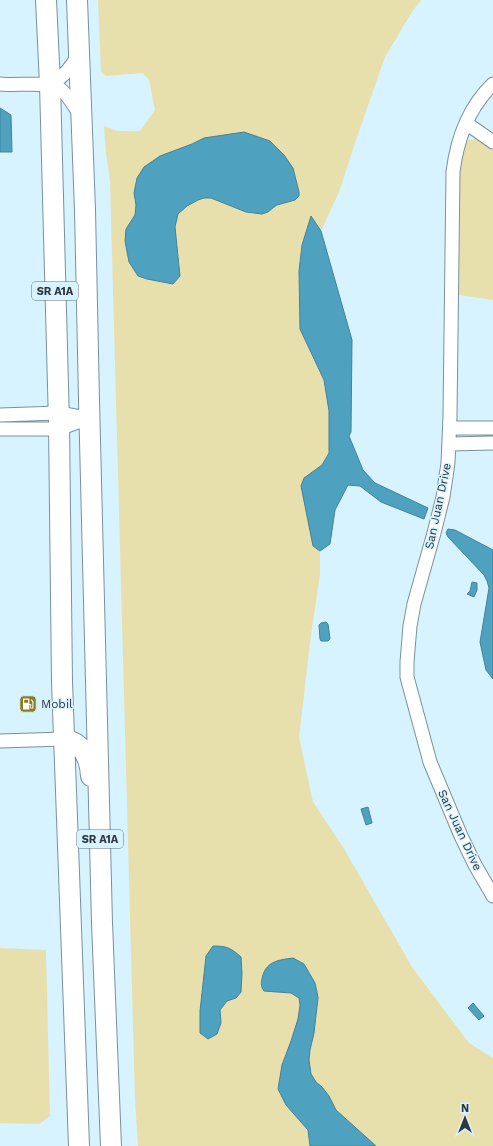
<svg xmlns="http://www.w3.org/2000/svg" width="493" height="1146" font-family="'Work Sans',sans-serif">
	<rect width="100%" height="100%" fill="#d7f3ff"/>
	<path fill="#e7e0ac" d="M 98,0 L 421,0 L 412,12 L 385,57 L 357,137 L 339,192 L 321,231 L 311,216 L 302,245 L 299,271 L 300,329 L 324,380 L 329,411 L 329,453 L 322,465 L 304,478 L 301,486 L 313,546 L 320,551 L 320,575 L 311,635 L 299,737 L 313,802 L 343,847 L 412,967 L 469,1043 L 493,1058 L 493,1146 L 138,1146 L 135,1100 L 110,181 L 106,153 L 104,126 L 118,131 L 140,131 L 155,110 L 149,80 L 143,73 L 106,76 L 101,72 Z
		M 478,139 L 493,149 L 493,300 L 459,295 L 459,180 L 460,162 L 467,140 Z
		M 0,948 L 46,950 L 50,1116 L 39,1124 L 0,1123 Z"/>
	<path fill="#4ea2c0" stroke="#448299" d="M 0,108 L 11,115 L 12,152 L 0,152 Z
		M 244,132 L 270,141 L 284,155 L 293,168 L 299,192 L 299,196 L 295,200 L 277,205 L 274,207 L 268,212 L 262,214 L 246,212 L 211,198 L 204,198 L 198,200 L 187,206 L 178,214 L 175,227 L 180,276 L 173,284 L 147,279 L 138,276 L 129,262 L 125,241 L 126,229 L 135,215 L 136,205 L 134,193 L 137,178 L 144,167 L 160,156 L 192,144 L 204,138 Z
		M 311,216 L 321,231 L 352,340 L 351,432 L 349,436 L 363,470 L 375,483 L 428,508 L 424,519 L 381,502 L 360,486 L 348,485 L 335,510 L 330,544 L 320,551 L 313,546 L 301,486 L 304,478 L 322,465 L 329,453 L 329,411 L 324,380 L 300,329 L 299,271 L 302,245 Z
		M 448,529 L 455,530 L 493,550 L 493,679 L 486,670 L 480,642 L 489,588 L 487,581 L 484,575 L 448,537 L 446,533 Z
		M 472,582 L 477,583 L 477,590 L 474,597 L 467,594 L 470,591 Z
		M 326,622 L 328,624 L 330,639 L 328,641 L 321,641 L 320,639 L 319,625 L 321,623 Z
		M 368,807 L 372,823 L 366,825 L 361,809 Z
		M 213,946 C 227,946 231,948 241,957 L 242,973 L 241,992 L 236,998 L 227,1001 L 220,1010 L 221,1023 L 217,1034 L 208,1039 L 200,1033 L 200,1011 L 206,956 Z
		M 293,958 L 304,964 L 315,983 L 317,992 L 318,998 L 314,1033 L 310,1050 L 309,1060 L 311,1074 L 316,1082 L 322,1087 L 329,1096 L 336,1110 L 376,1146 L 310,1146 L 308,1130 L 286,1105 L 278,1089 L 282,1065 L 291,1041 L 298,1019 L 300,1005 L 299,998 L 291,993 L 264,991 C 261,987 261,984 262,979 C 265,962 277,960 293,958 Z
		M 473,1003 L 484,1016 L 479,1020 L 468,1008 Z"/>
	<g fill="none" stroke-linecap="round" stroke-linejoin="round">
		<defs>
			<path id="street" d="M 0,84 C 15,86 48,81 59,88 C 68,94 74,106 80,115
				M 50,84 C 64,77 72,68 78,54
				M 493,84 C 469,107 457,140 453,172 L 450,416 L 448,463 L 443,497 L 434,533 L 414,604 L 410,626 L 407,662 L 407,677 L 430,762 L 461,836 L 475,865 L 493,896
				M 466,123 L 493,142
				M 0,415 L 58,413 L 87,418
				M 450,428 L 493,428
				M 0,429 L 59,429 L 89,418
				M 449,444 L 493,443
				M 0,741 L 64,739"/>
			<path id="primary" d="M 46,0 L 50,84 L 59,423 L 62,682 L 79,1146
				M 77,0 L 85,210 L 89,400 L 102,923 L 111,1146
				M 64,739 C 82,742 90,758 91,776"/>
		</defs>
		<use href="#street" stroke="#78929d" stroke-width="15"/>
		<use href="#primary" stroke="#78929d" stroke-width="22"/>
		<use href="#street" stroke="#fff" stroke-width="13"/>
		<use href="#primary" stroke="#fff" stroke-width="20"/>
	</g>
	<defs>
		<symbol id="fuel-square" viewBox="-11 -11 22 22"><rect x="-9" y="-9" width="18" height="18" rx="4" fill="#887b20" stroke="#d7f3ff"/><path d="M-5.5-6h7V0h2V4h1.3V-2.5L3-4.5l.8-.8L6-3V5H2.5V1h-1V6h-7ZM-4.2-4.7v3.2H.2V-4.7Z" fill="#fff"/></symbol>
	</defs>
	<g fill-rule="evenodd">
		<use href="#fuel-square" x="18" y="694" width="20" height="20"/>
	</g>
	<g text-anchor="middle" stroke-width="3" stroke-linejoin="round" paint-order="stroke">
		<g fill="#d7f3ff" stroke="#617178" stroke-width="1">
			<rect x="32" y="282" width="46" height="18" rx="3"/>
			<rect x="77" y="830" width="46" height="18" rx="3"/>
		</g>
		<g font-size="11" font-weight="bold" fill="#2e393e">
			<text x="55" y="295">SR A1A</text>
			<text x="100" y="843">SR A1A</text>
		</g>
		<g font-size="12" fill="#2e393e" stroke="#d7f3ff">
			<text transform="translate(438 506) rotate(-78)" y="4">San Juan Drive</text>
			<text transform="translate(460 830) rotate(65)" y="4">San Juan Drive</text>
		</g>
		<g font-size="12" fill="#2e393e" stroke="#d7f3ff" text-anchor="start">
			<text x="41" y="708">Mobil</text>
		</g>
	</g>
	<g transform="translate(465 1118)" stroke="#d7f3ff" stroke-width="3" paint-order="stroke">
	<path d="M0-3L7 15L0 10L-7 15Z" fill="#2e393e"/>
	<text y="-6" font-size="11" font-weight="bold" text-anchor="middle" fill="#2e393e">N</text>
	</g>
</svg>
